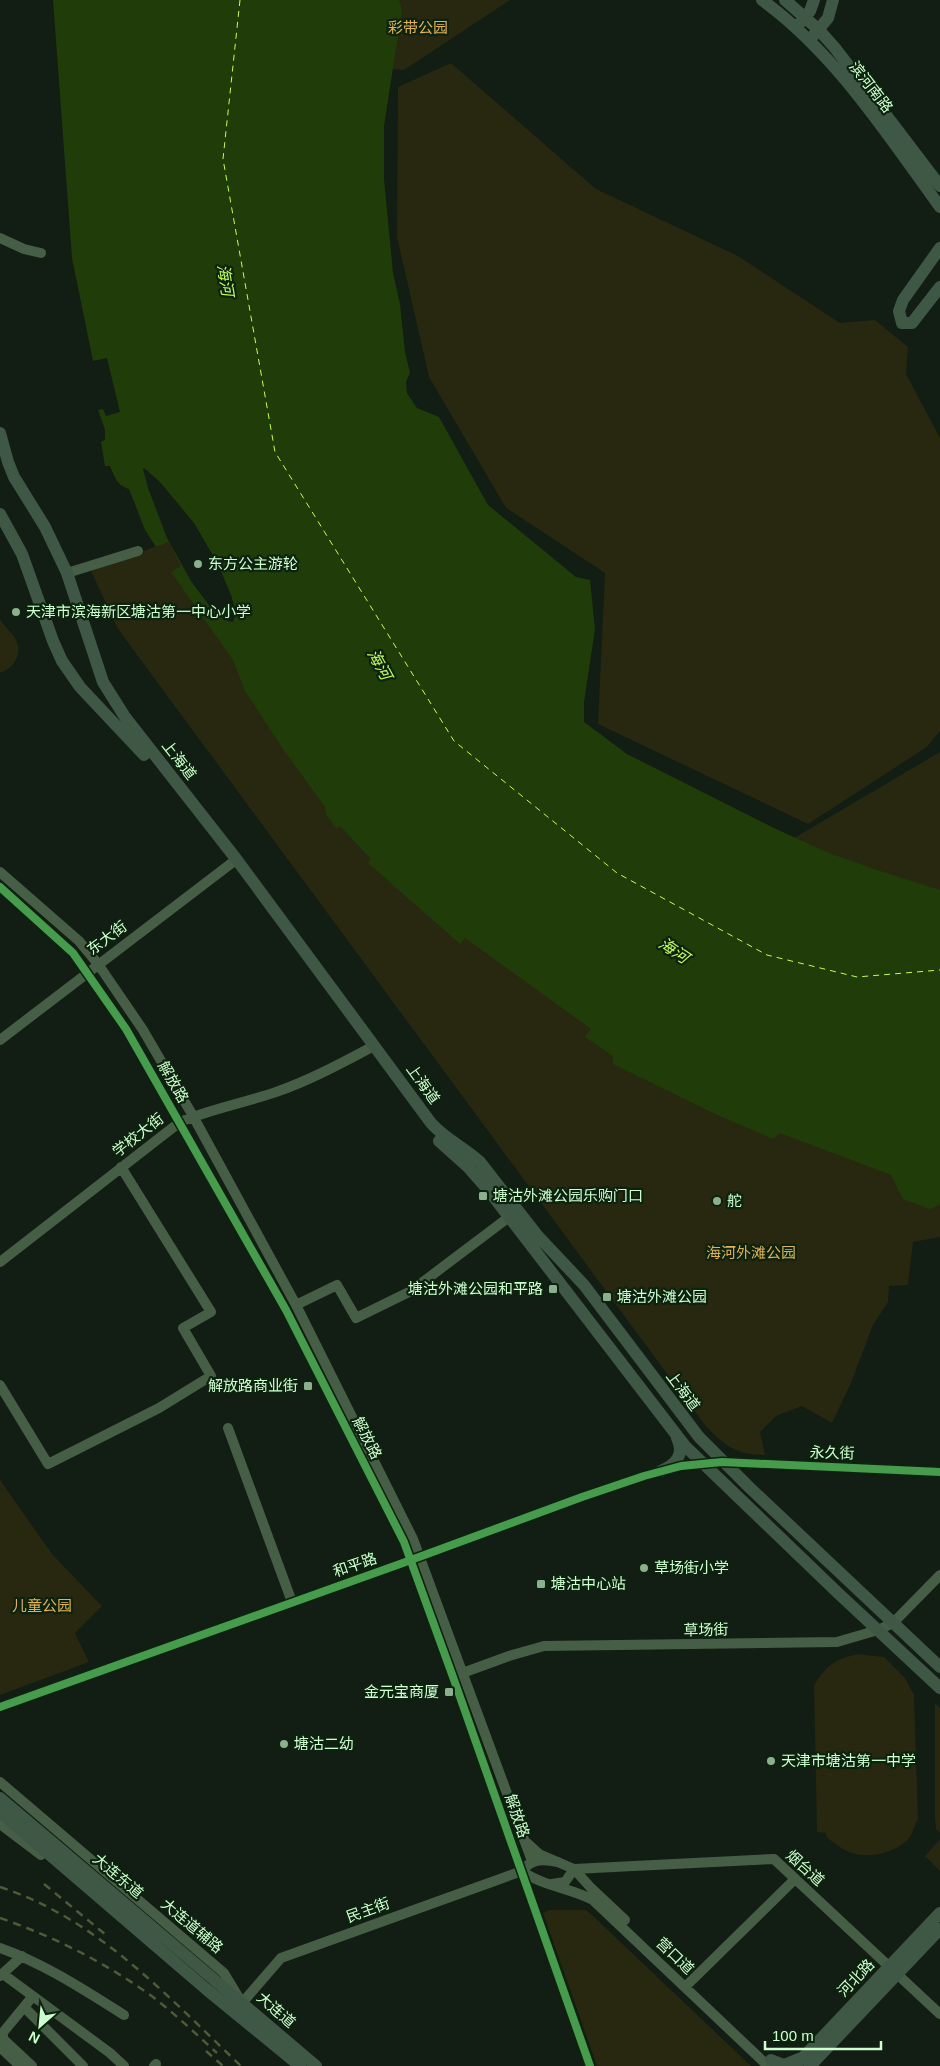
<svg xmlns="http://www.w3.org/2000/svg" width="940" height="2066" font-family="Helvetica,'Noto Sans SC',sans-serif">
	<rect width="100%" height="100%" fill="#121d13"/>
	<path fill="#282710" d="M 388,0 L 510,0 L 404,70 L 392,69 Z
		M 451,63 L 596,189 L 738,256 L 840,323 L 875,320 L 908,347 L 906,374 L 940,438 L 940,731 L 927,747 L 808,824 L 598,724 L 605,573 L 506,508 L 429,377 L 397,237 L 398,87 Z
		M 178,538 L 940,1168 L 940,1237 L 913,1242 L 908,1285 L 889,1286 L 888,1302 L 873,1325 L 851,1383 L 832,1423 L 802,1406 L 776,1416 L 760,1432 L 765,1455 C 736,1455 723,1445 704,1424 L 118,629 L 91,571 Z
		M 0,620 C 5,626 11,632 15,638 C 24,653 14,669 0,673 Z
		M 940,752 L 940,918 L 789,841 Z
		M 0,1480 L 52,1554 L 102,1606 L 75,1633 L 89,1662 L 0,1695 Z
		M 858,1654 L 884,1657 L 905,1678 L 914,1695 L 918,1819 C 915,1824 913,1832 910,1837 C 896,1854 866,1860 847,1851 C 840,1848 833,1842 827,1838 L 826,1833 L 817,1832 L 814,1685 C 828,1664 833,1660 858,1654 Z
		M 935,1703 L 940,1708 L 940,1833 L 936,1829 L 935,1819 Z
		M 940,1839 L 940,1871 L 925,1856 Z
		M 549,1910 L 586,1910 L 593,1916 L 751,2066 L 597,2066 L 543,1913 Z"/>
	<path fill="#203c09" d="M 53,0 L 399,0 L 402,10 L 384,126 L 384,179 L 393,273 L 400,304 L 405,352 L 410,373 L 406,382 L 407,393 L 417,408 L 439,417 L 488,505 L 576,577 L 590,580 L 595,629 L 584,702 L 584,722 L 627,754 L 776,829 L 829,853 L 877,870 L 940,890 L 940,1204 L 930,1209 L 903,1199 L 891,1175 L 780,1133 L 773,1139 L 715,1114 L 613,1064 L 613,1056 L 585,1037 L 591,1029 L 465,938 L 460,944 L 368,863 L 371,859 L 340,826 L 336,828 L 326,815 L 325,807 L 285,752 L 245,691 L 233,660 L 171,572 L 181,566 L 169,542 L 156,547 L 145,530 L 129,489 C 116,485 115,477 110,466 L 105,466 L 101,442 L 105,440 L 105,430 L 98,410 L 103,409 L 106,416 L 120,412 L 107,358 L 93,361 L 72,258 Z"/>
	<path fill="#121d13" d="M 144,468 L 160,482 L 194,523 L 218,564 L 231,595 L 236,612 L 233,622 L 224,620 L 208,604 L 191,581 L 167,538 L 148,488 L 143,469 Z"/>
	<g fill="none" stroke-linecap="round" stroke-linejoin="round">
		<path stroke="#c1ff5b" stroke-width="1" stroke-dasharray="6 5" stroke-linecap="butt" d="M 240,0 L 223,159 L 275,452 L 454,741 L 617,873 L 767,955 L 857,977 L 940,970"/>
		<path stroke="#475e46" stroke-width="10" d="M 0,238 L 24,249 L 41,253
			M 67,573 L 138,551
			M 0,872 L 79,941 L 98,964 L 143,1030 L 193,1116 L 296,1305 L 413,1539 L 532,1861
			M 0,887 L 73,953 L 126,1029 L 286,1310 L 404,1542 L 453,1677 L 590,2066
			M 0,1040 L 233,862
			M 0,1262 L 180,1122 C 211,1109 244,1103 276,1092 C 308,1081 340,1064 370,1048
			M 296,1305 L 337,1285 L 356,1318 L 411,1291 L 509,1217
			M 0,1385 L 48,1464 L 159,1408 L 211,1376 L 183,1328 L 211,1312 L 121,1167
			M 228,1428 L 292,1602
			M 457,1675 L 509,1656 L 544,1646 L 837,1642 L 878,1630 L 893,1623 L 940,1575
			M 0,1707 L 400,1564 L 582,1497 L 644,1476 L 681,1466 L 722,1462 L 940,1472
			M 0,1782 L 224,1973 L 242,2003 L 281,1958 L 522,1871 C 532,1858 544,1859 558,1862
			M 0,1824 L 41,1855
			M 527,1843 L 539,1854 L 574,1869 L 774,1859 L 940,2014
			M 574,1869 L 591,1888 L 625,1920
			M 522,1871 C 542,1886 571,1888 593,1900 L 768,2066
			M 552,1884 L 565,1882 L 574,1869
			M 0,1948 C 45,1964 84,1990 124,2015
			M 3,1974 L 110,2053 L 124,2066
			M 0,1976 L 22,1956
			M 685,1987 L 795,1879
			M 24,2007 L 83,2066
			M 3,2033 L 3,2039 L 32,2066
			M 0,2036 L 33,1996
			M 0,2047 L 20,2066
			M 154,2066 L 156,2064"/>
		<path stroke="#3f5846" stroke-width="12" d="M 762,0 C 836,54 887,134 940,207
			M 785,0 L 819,30 L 835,48 L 940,186
			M 800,23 L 810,11 L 814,0
			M 813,36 L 828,18 L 833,0
			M 940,248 L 903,300 L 899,311 L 902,323 L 912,323 L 940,287
			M 0,433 L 8,462 L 14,477 L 45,527 L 67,573 L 103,682 L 125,717 L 237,860 L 431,1123 C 446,1140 464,1147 480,1162 L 537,1235 L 584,1285 L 699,1437 L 749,1487 L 940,1667
			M 0,514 L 22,554 L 53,641 L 62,661 L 80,687 L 144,755
			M 439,1141 L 468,1167 L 490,1192 L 685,1446 L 839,1594 L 940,1688
			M 661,1471 C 676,1464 685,1455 677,1438
			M 0,1798 L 316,2066
			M 0,1812 L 206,1989 L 300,2066
			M 771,2060 L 784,2065 L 801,2058
			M 795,2066 L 940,1913
			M 810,2066 L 940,1929"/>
		<path stroke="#4e5b38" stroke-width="2.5" stroke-dasharray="8 6" stroke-linecap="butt" d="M 44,1884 L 106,1935
			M 0,1887 C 98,1919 168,1997 241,2066
			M 0,1918 C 55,1937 106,1963 153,1997 C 175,2014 196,2034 217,2053
			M 206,2051 L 223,2066"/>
		<defs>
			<path id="cycleway" d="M 0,887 L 73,953 L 126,1029 L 286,1310 L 404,1542 L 453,1677 L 590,2066
				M 0,1707 L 400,1564 L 582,1497 L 644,1476 L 681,1466 L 722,1462 L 940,1472"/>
		</defs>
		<use href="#cycleway" stroke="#0d220f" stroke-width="11"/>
		<use href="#cycleway" stroke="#469c4c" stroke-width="8"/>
	</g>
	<g fill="#8cb08d" stroke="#0d220f" stroke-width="2">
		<circle cx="198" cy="564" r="5"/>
		<circle cx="16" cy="612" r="5"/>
		<rect x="478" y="1191" width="10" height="10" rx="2.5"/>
		<circle cx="717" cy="1201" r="5"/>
		<rect x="548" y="1284" width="10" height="10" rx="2.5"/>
		<rect x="602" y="1292" width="10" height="10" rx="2.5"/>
		<rect x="303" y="1381" width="10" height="10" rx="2.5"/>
		<circle cx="644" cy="1568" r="5"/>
		<rect x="536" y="1579" width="10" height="10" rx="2.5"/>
		<rect x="444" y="1687" width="10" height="10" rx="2.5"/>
		<circle cx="284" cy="1744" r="5"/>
		<circle cx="771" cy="1761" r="5"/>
	</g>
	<g text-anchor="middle" stroke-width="4.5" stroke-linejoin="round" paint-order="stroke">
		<g font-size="15" fill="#e1b357" stroke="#0d220f">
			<text x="418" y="33">彩带公园</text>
			<text x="751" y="1258">海河外滩公园</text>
			<text x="42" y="1611">儿童公园</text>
		</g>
		<g font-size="15" fill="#cdffcf" stroke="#0d220f">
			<text transform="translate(871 87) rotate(52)" y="5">滨河南路</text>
			<text transform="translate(179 760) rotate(52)" y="5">上海道</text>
			<text transform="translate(107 938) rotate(-37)" y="5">东大街</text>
			<text transform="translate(173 1082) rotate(60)" y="5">解放路</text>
			<text transform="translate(423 1084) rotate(54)" y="5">上海道</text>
			<text transform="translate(138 1135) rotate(-38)" y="5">学校大街</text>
			<text transform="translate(683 1391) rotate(53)" y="5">上海道</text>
			<text transform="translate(367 1438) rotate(63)" y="5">解放路</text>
			<text transform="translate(832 1453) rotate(1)" y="5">永久街</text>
			<text transform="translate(355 1565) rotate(-19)" y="5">和平路</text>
			<text transform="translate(706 1630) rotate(-1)" y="5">草场街</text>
			<text transform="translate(517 1816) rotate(71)" y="5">解放路</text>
			<text transform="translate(805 1868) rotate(42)" y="5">烟台道</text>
			<text transform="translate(118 1876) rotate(40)" y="5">大连东道</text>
			<text transform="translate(368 1910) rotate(-20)" y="5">民主街</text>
			<text transform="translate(192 1926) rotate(40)" y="5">大连道辅路</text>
			<text transform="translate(675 1956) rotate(44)" y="5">营口道</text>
			<text transform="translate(856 1978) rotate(-46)" y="5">河北路</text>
			<text transform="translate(276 2010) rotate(41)" y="5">大连道</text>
		</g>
		<g font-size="15" fill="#cdffcf" stroke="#0d220f" text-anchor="start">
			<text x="208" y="569">东方公主游轮</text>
			<text x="26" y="617">天津市滨海新区塘沽第一中心小学</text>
			<text x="493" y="1201">塘沽外滩公园乐购门口</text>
			<text x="727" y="1206">舵</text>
			<text x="543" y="1294" text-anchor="end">塘沽外滩公园和平路</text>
			<text x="617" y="1302">塘沽外滩公园</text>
			<text x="298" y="1391" text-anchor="end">解放路商业街</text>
			<text x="654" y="1573">草场街小学</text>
			<text x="551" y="1589">塘沽中心站</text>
			<text x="439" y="1697" text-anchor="end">金元宝商厦</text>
			<text x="294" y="1749">塘沽二幼</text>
			<text x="781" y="1766">天津市塘沽第一中学</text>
		</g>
		<g font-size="16" font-style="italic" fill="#c1ff5b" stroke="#0d220f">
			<text transform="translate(226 280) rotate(81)" y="6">海河</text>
			<text transform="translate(380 664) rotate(61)" y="6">海河</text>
			<text transform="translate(674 950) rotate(34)" y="6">海河</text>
		</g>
	</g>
	<g transform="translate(40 2026) rotate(207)" stroke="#0d220f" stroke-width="4" paint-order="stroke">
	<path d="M0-4L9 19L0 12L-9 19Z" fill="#cdffcf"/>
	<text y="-8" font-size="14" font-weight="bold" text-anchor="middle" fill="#cdffcf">N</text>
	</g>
	<path d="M765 2041v8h116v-8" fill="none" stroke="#cdffcf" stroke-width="2.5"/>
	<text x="772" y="2041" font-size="15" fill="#cdffcf" stroke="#0d220f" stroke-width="4" paint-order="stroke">100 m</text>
</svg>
